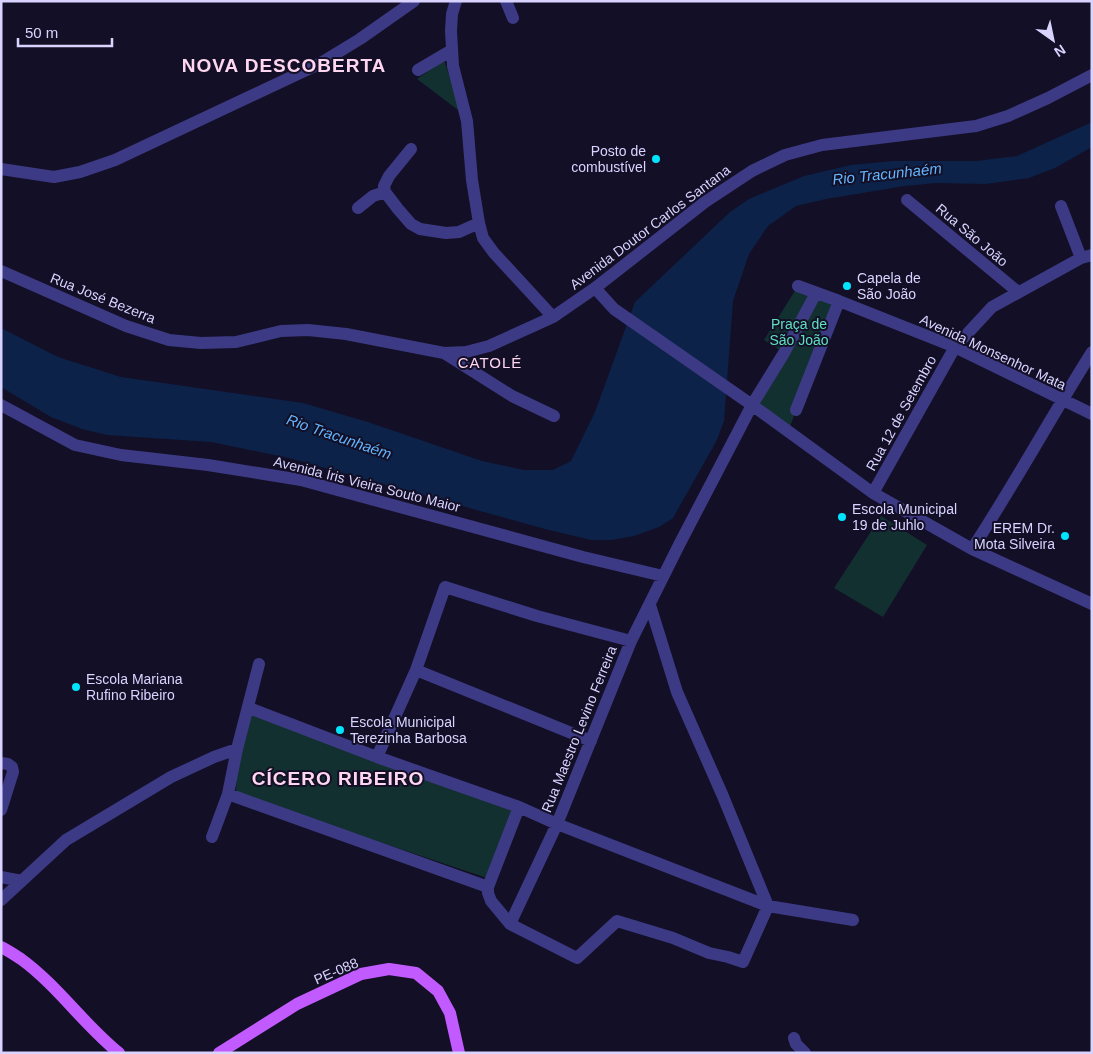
<svg xmlns="http://www.w3.org/2000/svg" width="1093" height="1054" font-family="Helvetica,sans-serif">
	<rect width="100%" height="100%" fill="#130f26"/>
	<path fill="#12302f" d="M 444,60 L 462,113 L 417,79 Z
		M 798,286 L 839,301 L 789,429 L 753,403 L 784,353 L 764,340 Z
		M 881,516 L 927,545 L 883,617 L 834,588 Z
		M 249,708 L 519,807 L 487,878 L 236,794 L 237,749 Z"/>
	<path fill="#0c2248" d="M 1092,122 L 1092,147 L 1055,168 L 1029,178 L 986,184 L 937,183 L 905,186 L 826,199 L 796,206 L 768,226 L 749,254 L 733,301 L 724,421 L 717,440 L 673,518 L 659,527 L 634,536 L 612,540 L 591,540 L 545,529 L 289,458 L 211,442 L 107,435 L 82,429 L 51,417 L 1,387 L 1,328 L 58,357 L 121,377 L 303,403 L 368,422 L 482,461 L 524,470 L 553,470 L 571,461 L 595,412 L 635,302 L 730,212 L 749,199 L 804,176 L 851,165 L 893,161 L 976,161 L 1017,156 Z"/>
	<g fill="none" stroke-linecap="round" stroke-linejoin="round">
		<path stroke="#3d3a85" stroke-width="12" d="M 456,1 L 452,14 L 451,31 L 453,66 L 467,121 L 472,180 L 479,223 L 483,238 L 494,253 L 553,317
			M 506,1 L 513,18
			M 418,70 L 452,50
			M 411,149 L 389,176 L 384,186 L 385,192 L 398,209 L 411,224 L 420,229 L 446,233 L 459,232 L 479,223
			M 1,169 L 54,177 L 80,172 L 115,160 L 319,64 L 360,39 L 414,1
			M 907,200 L 1018,292
			M 1061,206 L 1081,258
			M 358,208 L 373,196 L 385,192
			M 1,271 L 126,326 L 169,340 L 201,343 L 236,342 L 281,331 L 308,330 L 346,334 L 444,353 L 466,352 L 489,346 L 553,317 L 595,288 L 705,202 L 752,171 L 785,155 L 822,145 L 976,126 L 1008,116 L 1048,98 L 1092,75
			M 798,286 L 839,301 L 955,347 L 1092,414
			M 595,288 L 614,309 L 752,405 L 873,493 L 972,549 L 1092,604
			M 444,353 L 512,396 L 554,416
			M 1,405 L 75,445 L 121,455 L 208,465 L 301,480 L 583,557 L 663,576
			M 796,410 L 839,301
			M 873,493 L 955,347 L 992,307 L 1081,258 L 1092,255
			M 972,549 C 1014,485 1051,417 1092,352
			M 416,670 L 591,741
			M 249,708 L 377,757 L 519,807 L 557,824 L 631,641 L 680,543 L 752,405 L 784,353 L 816,293
			M 377,757 L 416,670 L 445,587 L 537,616 L 631,641
			M 1,763 L 8,764 L 12,767 L 13,772 L 1,810
			M 228,794 L 488,887
			M 519,807 L 488,887 L 488,893 L 491,901 L 510,924 L 577,958 L 617,921 L 673,938 L 709,953 L 728,957 L 743,962 L 768,906 L 722,794 L 677,692 L 650,605
			M 212,837 L 228,794 L 237,749 L 259,664
			M 1,877 L 22,881
			M 1,900 L 66,840 L 171,777 L 214,757 L 237,749
			M 510,924 L 557,824 L 768,906 L 853,920
			M 794,1038 L 796,1044 L 805,1053"/>
		<path stroke="#c25bff" stroke-width="12" d="M 1,947 C 8,950 14,955 21,959 C 58,986 84,1025 119,1053
			M 219,1053 L 297,1004 L 361,974 L 389,969 L 416,973 L 438,991 L 450,1013 L 459,1053"/>
	</g>
	<g fill="#00e5ff" stroke="#130f26" stroke-width="2">
		<circle cx="656" cy="159" r="5"/>
		<circle cx="847" cy="286" r="5"/>
		<circle cx="842" cy="517" r="5"/>
		<circle cx="1065" cy="536" r="5"/>
		<circle cx="76" cy="687" r="5"/>
		<circle cx="340" cy="730" r="5"/>
	</g>
	<g text-anchor="middle" stroke-width="4" stroke-linejoin="round" paint-order="stroke">
		<g font-size="14" fill="#d9d4ff" stroke="#130f26" text-anchor="start">
			<text x="646" y="156" text-anchor="end">Posto de<tspan x="646" dy="16">combustível</tspan></text>
			<text x="857" y="283">Capela de<tspan x="857" dy="16">São João</tspan></text>
			<text x="852" y="514">Escola Municipal<tspan x="852" dy="16">19 de Juhlo</tspan></text>
			<text x="1055" y="533" text-anchor="end">EREM Dr.<tspan x="1055" dy="16">Mota Silveira</tspan></text>
			<text x="86" y="684">Escola Mariana<tspan x="86" dy="16">Rufino Ribeiro</tspan></text>
			<text x="350" y="727">Escola Municipal<tspan x="350" dy="16">Terezinha Barbosa</tspan></text>
		</g>
		<g font-size="14" fill="#d9d4ff" stroke="#130f26">
			<text transform="translate(650 227) rotate(-37)" y="5">Avenida Doutor Carlos Santana</text>
			<text transform="translate(972 235) rotate(40)" y="5">Rua São João</text>
			<text transform="translate(103 298) rotate(22)" y="5">Rua José Bezerra</text>
			<text transform="translate(993 352) rotate(25)" y="5">Avenida Monsenhor Mata</text>
			<text transform="translate(901 413) rotate(-61)" y="5">Rua 12 de Setembro</text>
			<text transform="translate(367 484) rotate(14)" y="5">Avenida Íris Vieira Souto Maior</text>
			<text transform="translate(579 729) rotate(-68)" y="5">Rua Maestro Levino Ferreira</text>
			<text transform="translate(336 971) rotate(-23)" y="5">PE-088</text>
		</g>
		<g font-size="14" fill="#5fe0c0" stroke="#130f26">
			<text x="799" y="329">Praça de<tspan x="799" dy="16">São João</tspan></text>
		</g>
		<g font-size="15" font-style="italic" fill="#62b6ff" stroke="#130f26">
			<text transform="translate(887 174) rotate(-6)" y="5">Rio Tracunhaém</text>
			<text transform="translate(339 437) rotate(19)" y="5">Rio Tracunhaém</text>
		</g>
		<g font-size="15" letter-spacing="1" fill="#ffd6f0" stroke="#130f26">
			<text x="490" y="368">CATOLÉ</text>
		</g>
		<g font-size="19" font-weight="bold" letter-spacing="1" fill="#ffd6f0" stroke="#130f26">
			<text x="284" y="72">NOVA DESCOBERTA</text>
			<text x="338" y="785">CÍCERO RIBEIRO</text>
		</g>
	</g>
	<rect width="1093" height="1054" fill="none" stroke="#d9d4ff" stroke-width="5"/>
	<g transform="translate(1053 40) rotate(147)" stroke="#130f26" stroke-width="4" paint-order="stroke">
	<path d="M0-4L9 19L0 12L-9 19Z" fill="#d9d4ff"/>
	<text y="-8" font-size="14" font-weight="bold" text-anchor="middle" fill="#d9d4ff">N</text>
	</g>
	<path d="M18 38v8h94v-8" fill="none" stroke="#d9d4ff" stroke-width="2.5"/>
	<text x="25" y="38" font-size="15" fill="#d9d4ff" stroke="#130f26" stroke-width="4" paint-order="stroke">50 m</text>
</svg>
